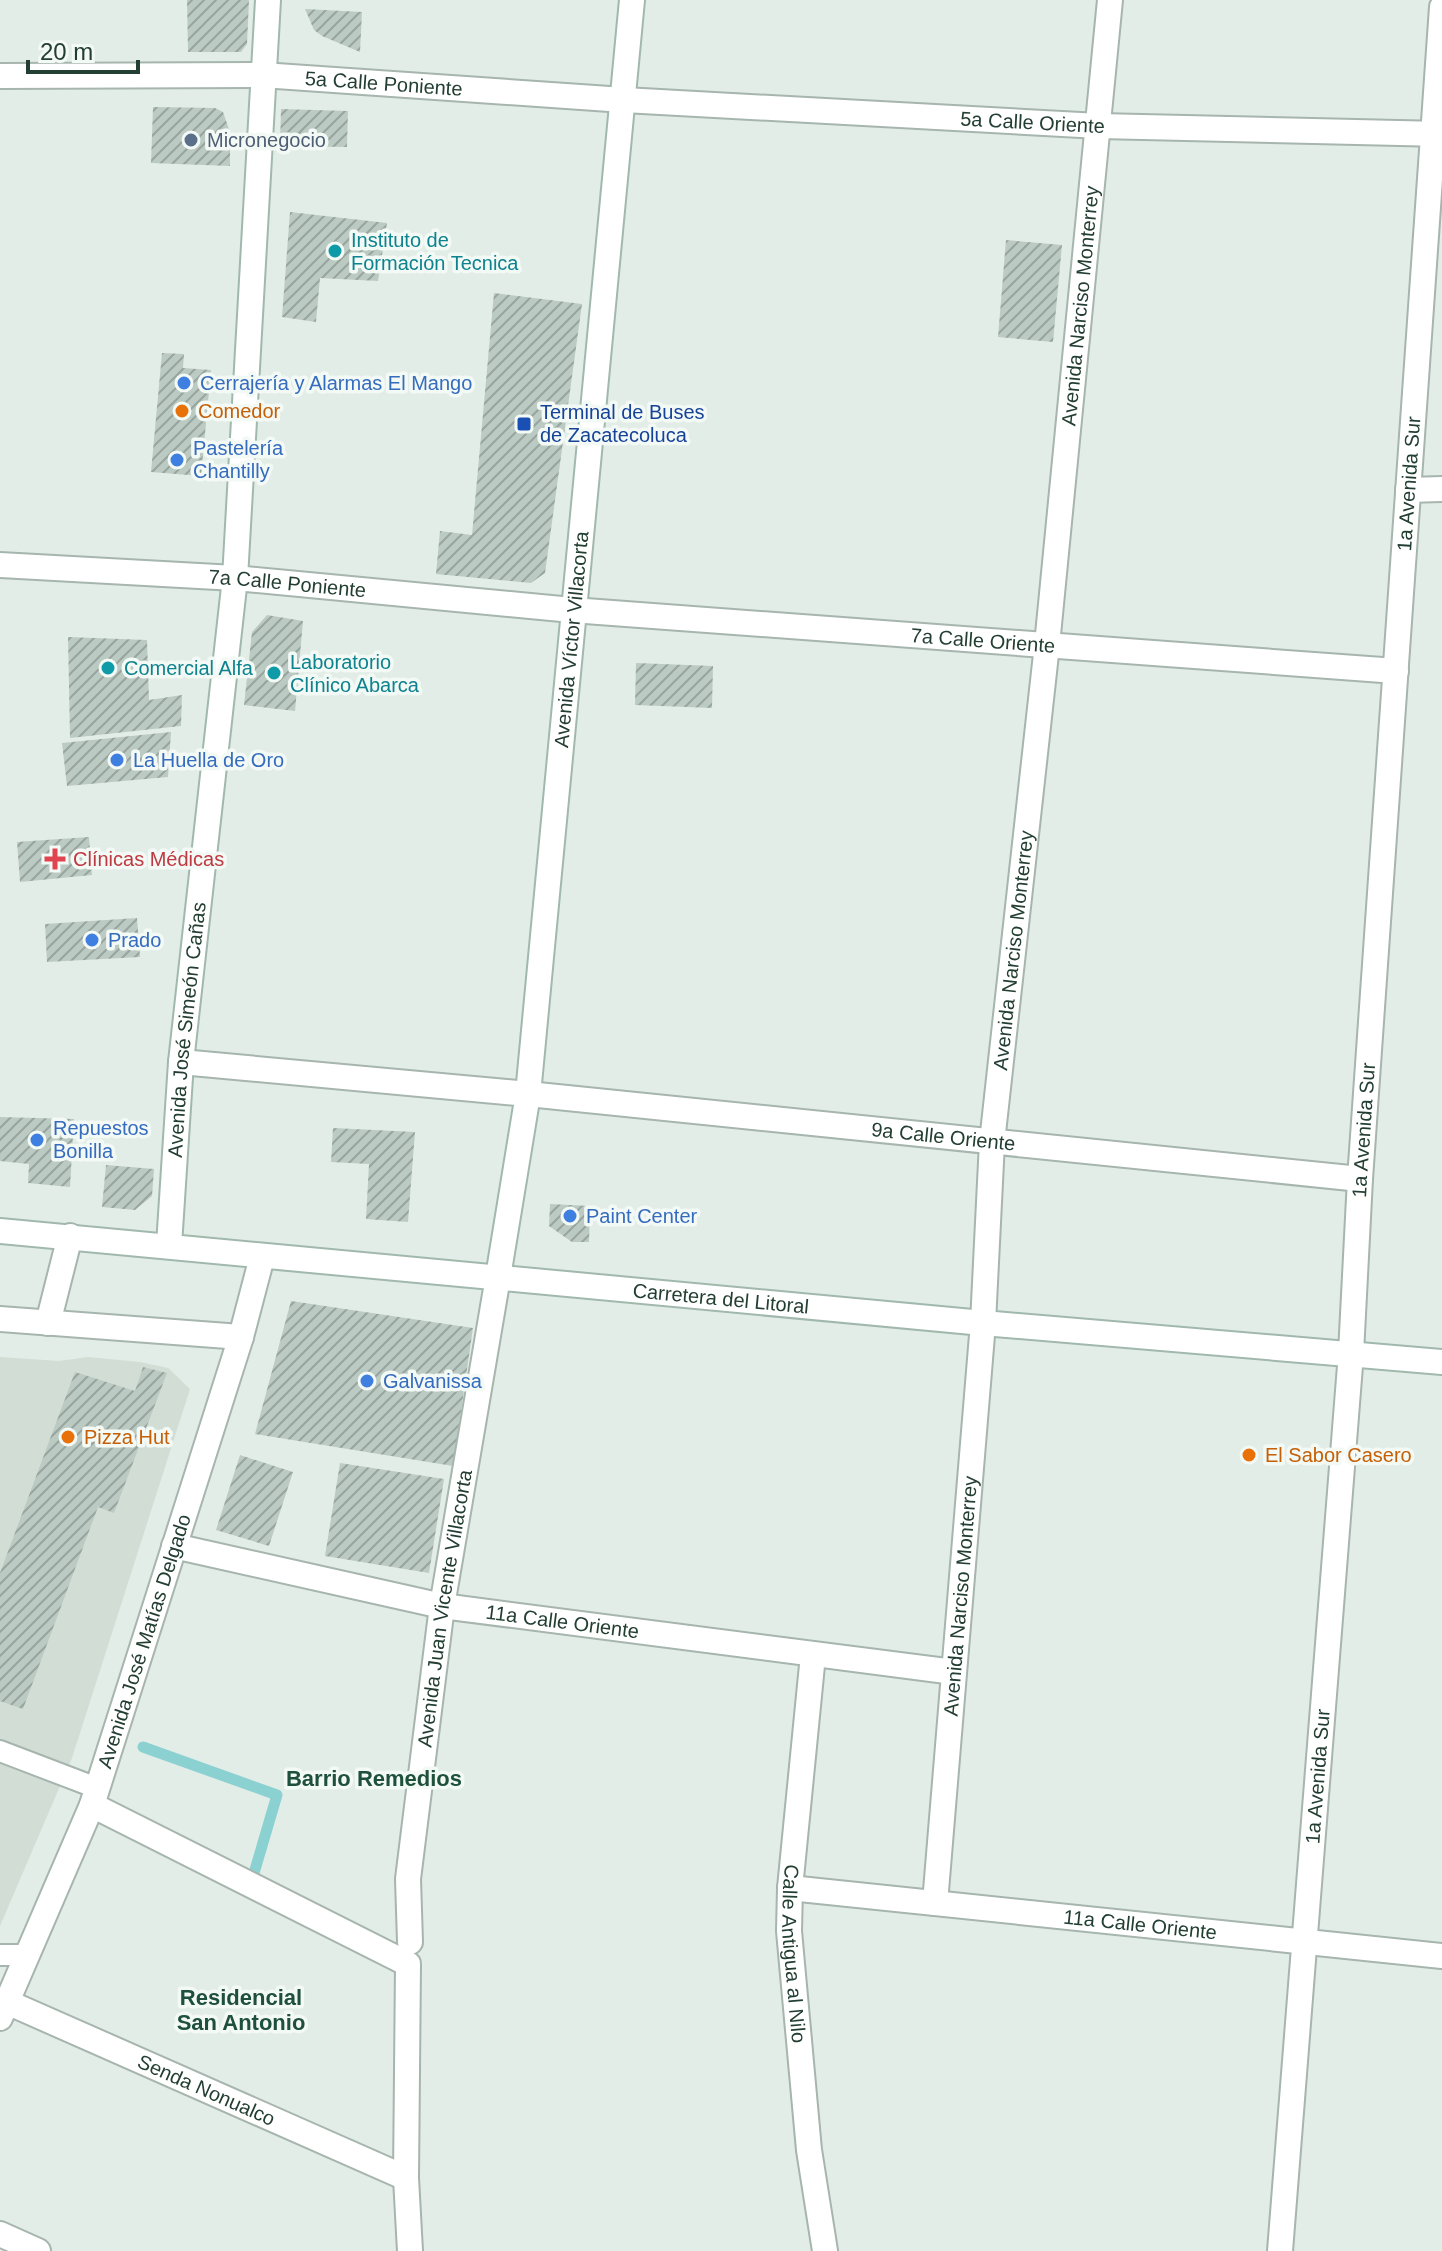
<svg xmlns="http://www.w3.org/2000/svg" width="1442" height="2251" font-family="Helvetica,sans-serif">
	<defs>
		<pattern id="building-hatch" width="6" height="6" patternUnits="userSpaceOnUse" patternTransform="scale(2)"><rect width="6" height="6" fill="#bbcac2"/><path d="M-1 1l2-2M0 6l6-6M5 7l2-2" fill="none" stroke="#98a59e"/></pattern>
	</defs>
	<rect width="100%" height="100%" fill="#e3ede7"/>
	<path fill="#d1ddd5" d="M 0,1357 L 59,1361 L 88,1357 L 140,1362 L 168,1368 L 190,1389 L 72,1758 L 0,1926 Z"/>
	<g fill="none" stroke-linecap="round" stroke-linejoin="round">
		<path stroke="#8bd1d1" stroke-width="11" d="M 143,1747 L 277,1795 L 252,1880"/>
	</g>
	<path fill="url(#building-hatch)" d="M 187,0 L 249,0 L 247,44 L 241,52 L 188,52 Z
		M 305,9 L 362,12 L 360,52 L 322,36 L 314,30 Z
		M 153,107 L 215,108 L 223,112 L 230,132 L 230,166 L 151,163 Z
		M 281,109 L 348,111 L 347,147 L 280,146 Z
		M 290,212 L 387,223 L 378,281 L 320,278 L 316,322 L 282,317 Z
		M 1006,240 L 1062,245 L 1053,342 L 998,337 Z
		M 494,293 L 582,304 L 545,573 L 531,583 L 436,574 L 440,531 L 472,535 Z
		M 162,353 L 184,354 L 183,368 L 211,370 L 201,476 L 151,472 Z
		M 267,615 L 303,621 L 295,711 L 244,705 L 252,632 Z
		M 68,637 L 147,640 L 149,700 L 182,695 L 181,726 L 70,738 Z
		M 636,663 L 713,666 L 712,708 L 635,705 Z
		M 171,732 L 168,777 L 67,786 L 62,743 Z
		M 89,837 L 92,875 L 20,882 L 17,842 Z
		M 137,918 L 140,957 L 47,962 L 45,924 Z
		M 0,1117 L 74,1119 L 70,1187 L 28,1183 L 29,1164 L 0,1161 Z
		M 333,1128 L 415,1132 L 408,1222 L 366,1219 L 369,1164 L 331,1162 Z
		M 106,1165 L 154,1169 L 152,1196 L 135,1210 L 102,1207 Z
		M 550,1204 L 590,1206 L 589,1242 L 572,1242 L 549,1226 Z
		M 291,1301 L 473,1328 L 453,1466 L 255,1434 Z
		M 143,1367 L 167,1373 L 114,1513 L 98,1507 L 23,1709 L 0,1701 L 0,1573 L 75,1372 L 135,1391 Z
		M 240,1455 L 293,1472 L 269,1546 L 216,1530 Z
		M 340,1463 L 444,1479 L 429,1573 L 325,1556 Z"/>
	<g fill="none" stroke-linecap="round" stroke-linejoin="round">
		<defs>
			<path id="lane" d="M 0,1751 L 97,1788
				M 0,1955 L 28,1955"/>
			<g id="street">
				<path id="s1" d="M 0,76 L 262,75 L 624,100 L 1099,126 L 1442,134"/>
				<path d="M 1408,490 L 1442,489"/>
				<path id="s2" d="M 0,565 L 235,578 L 572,610 L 1396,671"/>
				<path id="s3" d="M 181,1062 L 528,1094 L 1360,1179"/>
				<path d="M 0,1319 L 241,1337"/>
				<path d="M 48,1323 L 70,1236"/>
				<path id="s4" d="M 174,1546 L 442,1606 L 954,1672"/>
				<path id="s5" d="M 813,1655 L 790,1888 L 789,1931 L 809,2150 L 825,2251"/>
				<path d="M 92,1805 L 408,1964 L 406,2178 L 410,2251"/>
				<path id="s6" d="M 790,1888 L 1442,1956"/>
				<path id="s7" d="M 935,1903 L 983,1323 L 992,1142 L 1047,645 L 1110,0"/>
				<path id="s8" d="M 410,1942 L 408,1879 L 442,1606 L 498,1277"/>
				<path id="s9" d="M 7,2002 L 406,2178"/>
				<path id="s10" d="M 0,2018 L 92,1805 L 241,1337 L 262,1257"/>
				<path d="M 0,2234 L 38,2251"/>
				<path id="s11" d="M 1280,2251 L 1351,1353 L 1360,1179 L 1442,7"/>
			</g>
			<g id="secondary">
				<path id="s12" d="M 0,1231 L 983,1323 L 1442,1362"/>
				<path id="s13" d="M 169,1245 L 181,1062 L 235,578 L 268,0"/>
				<path id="s14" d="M 498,1277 L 528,1094 L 632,0"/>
			</g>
		</defs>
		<use href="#lane" stroke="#a6b5ad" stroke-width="24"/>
		<use href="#street" stroke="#a6b5ad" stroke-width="28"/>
		<use href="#secondary" stroke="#a1b8ad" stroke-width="28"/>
		<use href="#lane" stroke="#fff" stroke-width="20"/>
		<use href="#street" stroke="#fff" stroke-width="24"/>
		<use href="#secondary" stroke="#fff" stroke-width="24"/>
	</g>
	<circle fill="#5c6f8a" stroke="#f3f9f5" stroke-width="3" cx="191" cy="140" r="8"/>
	<g fill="#0f9aa8" stroke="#f3f9f5" stroke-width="3">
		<circle cx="335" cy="251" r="8"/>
		<circle cx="108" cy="668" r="8"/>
		<circle cx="274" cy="673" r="8"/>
	</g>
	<g fill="#3f7fe0" stroke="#f3f9f5" stroke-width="3">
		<circle cx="184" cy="383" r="8"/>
		<circle cx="177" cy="460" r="8"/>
		<circle cx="117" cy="760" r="8"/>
		<circle cx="92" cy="940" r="8"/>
		<circle cx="37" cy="1140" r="8"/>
		<circle cx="570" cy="1216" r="8"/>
		<circle cx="367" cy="1381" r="8"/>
	</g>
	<g fill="#e8710a" stroke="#f3f9f5" stroke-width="3">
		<circle cx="182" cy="411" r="8"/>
		<circle cx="68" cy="1437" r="8"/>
		<circle cx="1249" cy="1455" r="8"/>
	</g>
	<rect fill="#1a4fb4" stroke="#f3f9f5" stroke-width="3" x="516" y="416" width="16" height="16" rx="4"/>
	<path fill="#e0444e" stroke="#f3f9f5" stroke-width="3" d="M51 847h8v8h8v8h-8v8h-8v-8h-8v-8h8z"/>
	<g text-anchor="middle" stroke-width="7" stroke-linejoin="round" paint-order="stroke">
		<g font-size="20" fill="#233e32" stroke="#f3f9f5">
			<text dy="7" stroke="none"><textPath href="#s1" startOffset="384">5a Calle Poniente</textPath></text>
			<text dy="7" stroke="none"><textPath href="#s1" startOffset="1034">5a Calle Oriente</textPath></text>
			<text dy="7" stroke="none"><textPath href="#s7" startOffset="1604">Avenida Narciso Monterrey</textPath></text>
			<text dy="7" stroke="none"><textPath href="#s11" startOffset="1772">1a Avenida Sur</textPath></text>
			<text dy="7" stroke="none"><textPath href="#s2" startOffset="288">7a Calle Poniente</textPath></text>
			<text dy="7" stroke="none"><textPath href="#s14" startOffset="642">Avenida Víctor Villacorta</textPath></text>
			<text dy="7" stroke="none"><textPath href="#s2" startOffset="986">7a Calle Oriente</textPath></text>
			<text dy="7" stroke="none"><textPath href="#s7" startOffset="956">Avenida Narciso Monterrey</textPath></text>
			<text dy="7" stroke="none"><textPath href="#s13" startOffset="216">Avenida José Simeón Cañas</textPath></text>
			<text dy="7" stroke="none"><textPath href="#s11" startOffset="1124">1a Avenida Sur</textPath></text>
			<text dy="7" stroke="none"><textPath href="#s3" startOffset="766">9a Calle Oriente</textPath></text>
			<text dy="7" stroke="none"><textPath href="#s12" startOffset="724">Carretera del Litoral</textPath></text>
			<text dy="7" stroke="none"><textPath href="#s7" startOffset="308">Avenida Narciso Monterrey</textPath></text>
			<text dy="7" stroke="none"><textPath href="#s8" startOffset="336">Avenida Juan Vicente Villacorta</textPath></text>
			<text dy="7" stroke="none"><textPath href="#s4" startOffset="396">11a Calle Oriente</textPath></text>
			<text dy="7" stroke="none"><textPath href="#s10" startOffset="404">Avenida José Matías Delgado</textPath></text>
			<text dy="7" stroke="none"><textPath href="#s11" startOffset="476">1a Avenida Sur</textPath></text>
			<text dy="7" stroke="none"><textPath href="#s6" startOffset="352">11a Calle Oriente</textPath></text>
			<text dy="7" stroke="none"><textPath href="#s5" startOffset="300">Calle Antigua al Nilo</textPath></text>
			<text dy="7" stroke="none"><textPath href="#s9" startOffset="218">Senda Nonualco</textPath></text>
		</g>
		<g font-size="20" fill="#4e5e75" stroke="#f3f9f5" text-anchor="start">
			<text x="207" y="147">Micronegocio</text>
		</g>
		<g font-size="20" fill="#0d838f" stroke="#f3f9f5" text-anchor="start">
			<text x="351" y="247">Instituto de<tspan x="351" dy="23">Formación Tecnica</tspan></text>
			<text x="290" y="669">Laboratorio<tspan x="290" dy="23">Clínico Abarca</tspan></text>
			<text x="124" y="675">Comercial Alfa</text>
		</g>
		<g font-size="20" fill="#366cbe" stroke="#f3f9f5" text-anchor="start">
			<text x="200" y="390">Cerrajería y Alarmas El Mango</text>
			<text x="193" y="455">Pastelería<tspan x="193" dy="23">Chantilly</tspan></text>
			<text x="133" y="767">La Huella de Oro</text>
			<text x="108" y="947">Prado</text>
			<text x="53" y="1135">Repuestos<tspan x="53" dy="23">Bonilla</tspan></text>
			<text x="586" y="1223">Paint Center</text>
			<text x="383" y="1388">Galvanissa</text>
		</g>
		<g font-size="20" fill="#c56008" stroke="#f3f9f5" text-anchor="start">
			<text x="198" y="418">Comedor</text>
			<text x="84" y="1444">Pizza Hut</text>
			<text x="1265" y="1462">El Sabor Casero</text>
		</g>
		<g font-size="20" fill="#164399" stroke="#f3f9f5" text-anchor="start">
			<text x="540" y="419">Terminal de Buses<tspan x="540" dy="23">de Zacatecoluca</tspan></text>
		</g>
		<g font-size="20" fill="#be3a42" stroke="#f3f9f5" text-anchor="start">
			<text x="73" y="866">Clínicas Médicas</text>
		</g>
		<g font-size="22" font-weight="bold" fill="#1e503c" stroke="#f3f9f5">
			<text x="374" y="1786">Barrio Remedios</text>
			<text x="241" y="2005">Residencial<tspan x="241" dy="25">San Antonio</tspan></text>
		</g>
	</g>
	<path d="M28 60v12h110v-12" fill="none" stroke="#233e32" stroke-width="4"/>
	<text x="40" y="60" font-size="24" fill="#233e32" stroke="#f3f9f5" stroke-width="6" paint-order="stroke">20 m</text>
</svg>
